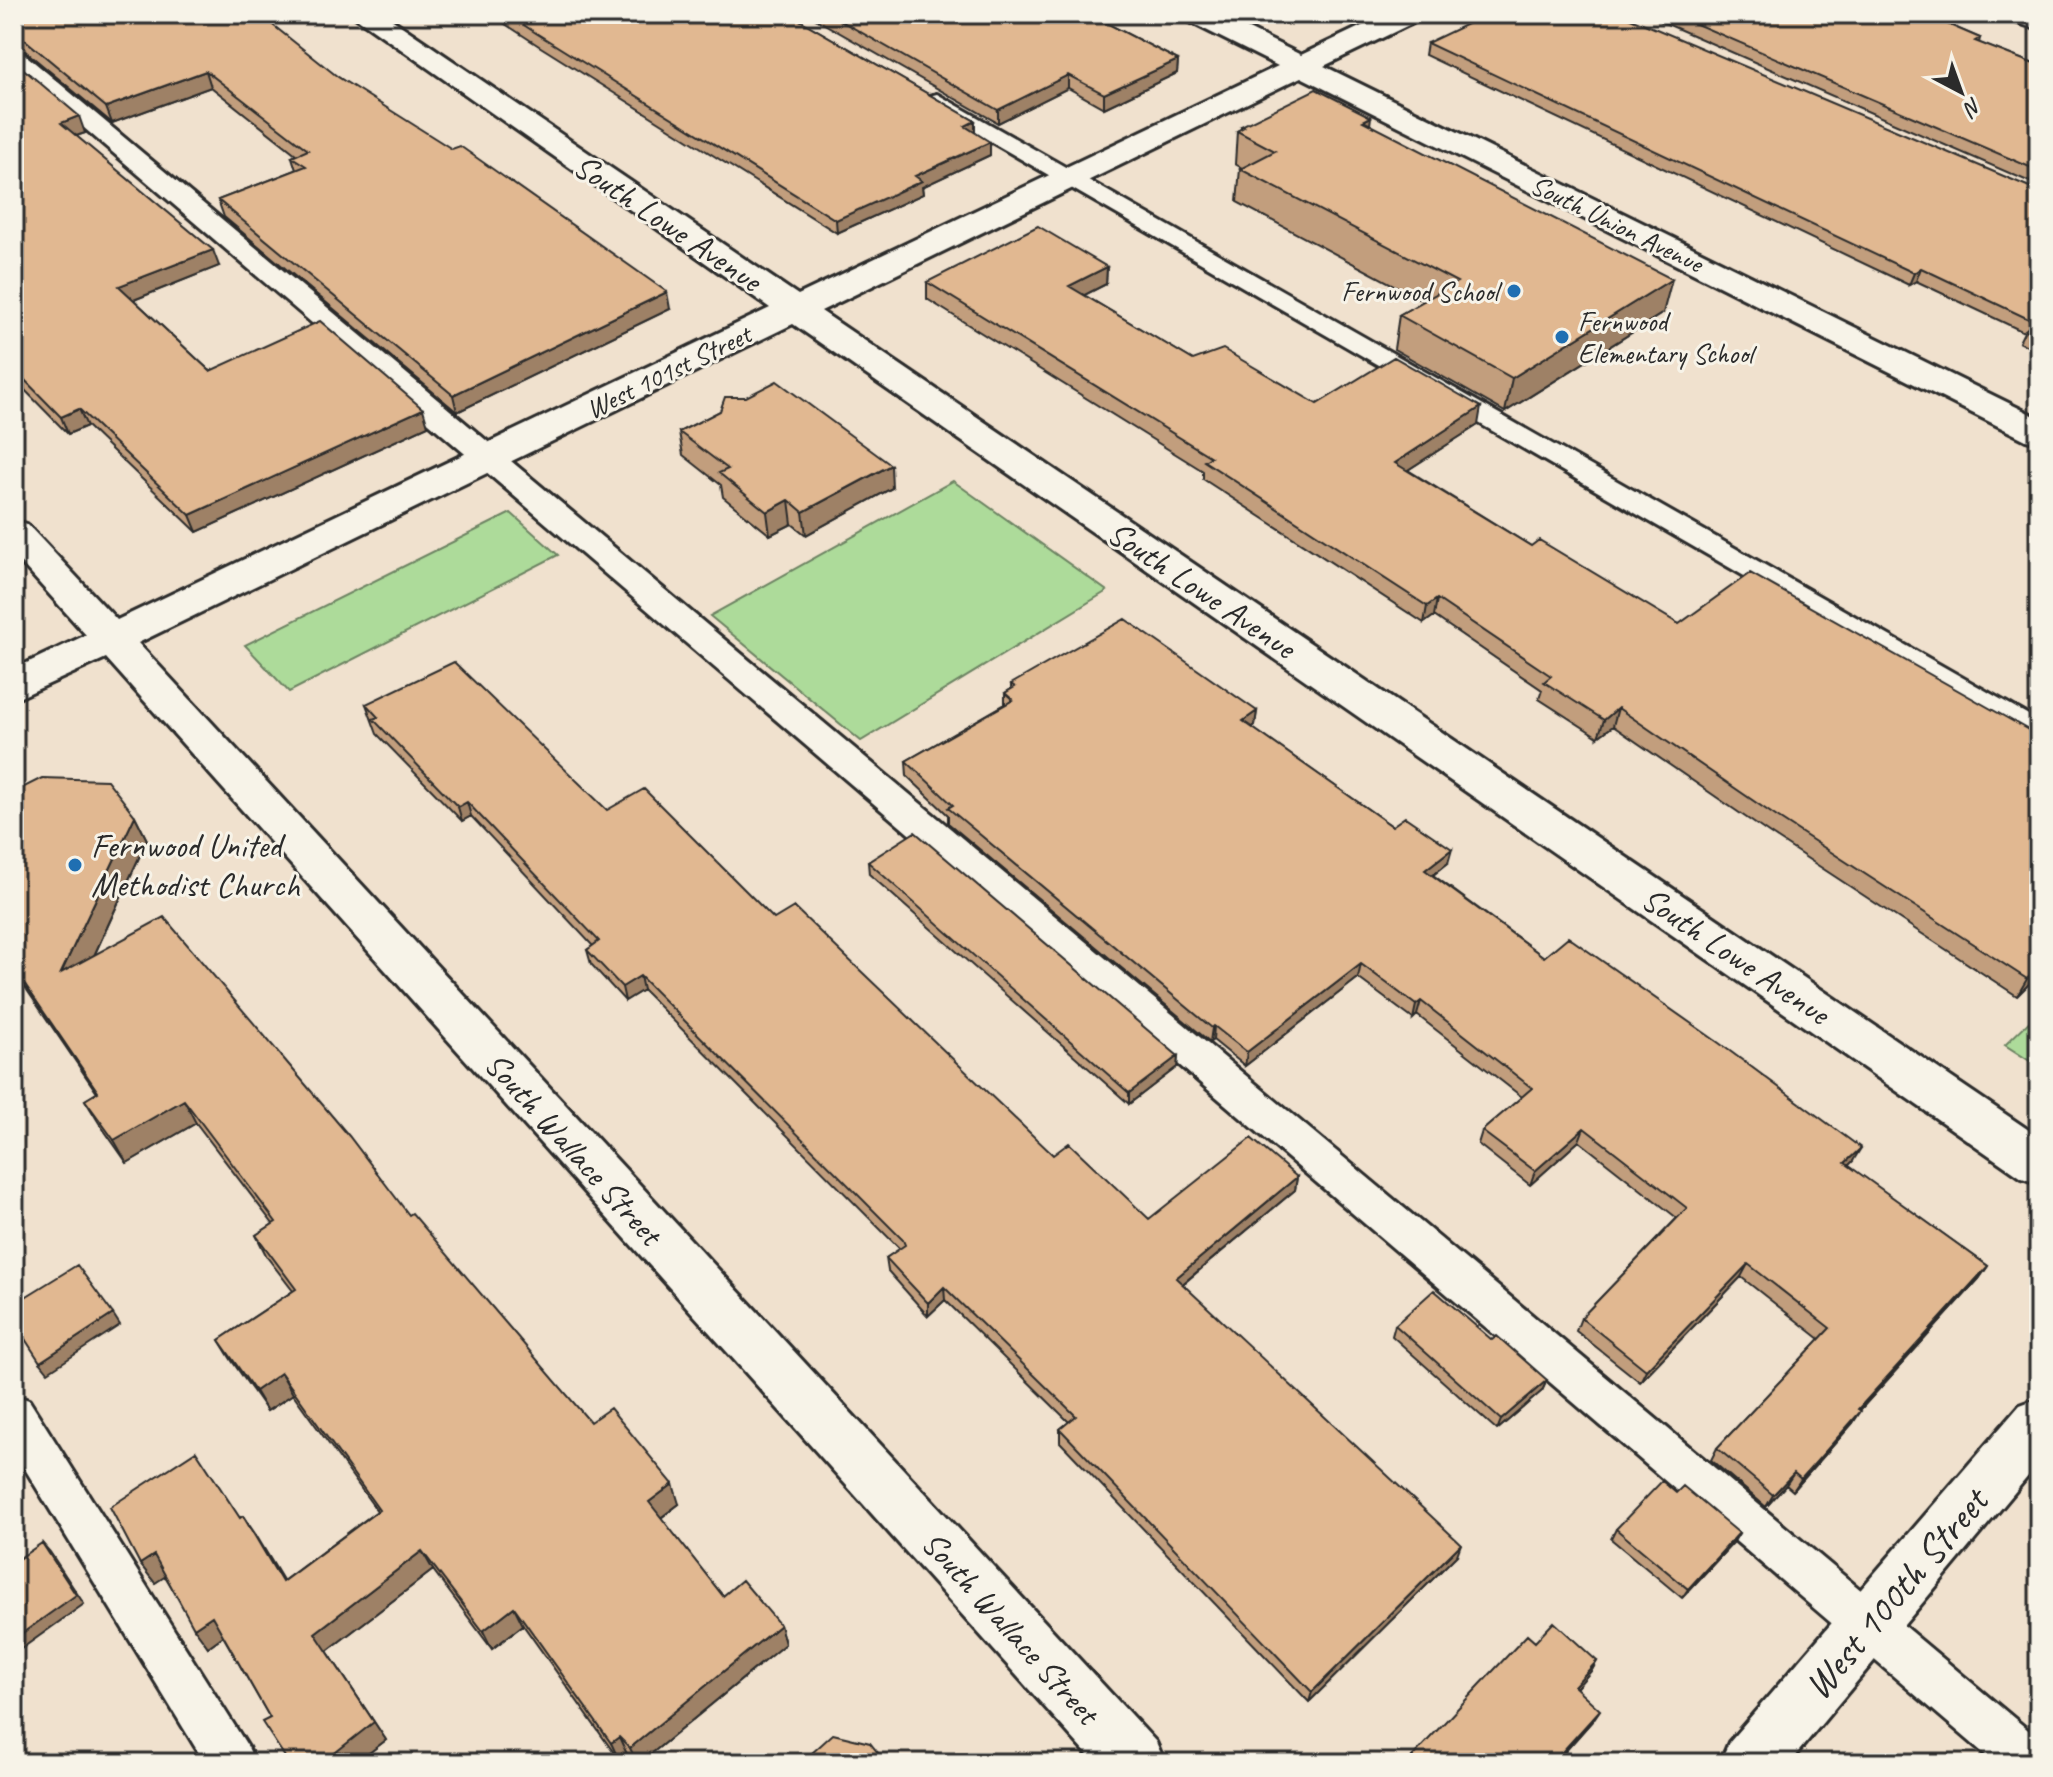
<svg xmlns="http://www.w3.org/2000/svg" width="2053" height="1777" font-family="Caveat,sans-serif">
	<rect width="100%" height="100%" fill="#f0e1ce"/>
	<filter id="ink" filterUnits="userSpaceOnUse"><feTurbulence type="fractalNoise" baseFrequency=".0125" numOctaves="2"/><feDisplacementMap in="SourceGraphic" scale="16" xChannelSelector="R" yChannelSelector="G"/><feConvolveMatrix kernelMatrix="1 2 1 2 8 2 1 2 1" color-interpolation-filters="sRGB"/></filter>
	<g filter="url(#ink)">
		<path fill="#addb9a" stroke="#6c8362" stroke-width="2" d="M 953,481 L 1107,591 L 861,741 L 710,616 Z
			M 511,513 L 558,555 L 289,692 L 245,645 Z
			M 2039,1012 L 2039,1067 L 2005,1045 Z"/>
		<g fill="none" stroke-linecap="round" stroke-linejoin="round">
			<defs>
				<path id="service" d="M 14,50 L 22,52 L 2039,1739 L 2039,1763 L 1995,1763 L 14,68 Z
					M 937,94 L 2039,721 L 2039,746 L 929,106 L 926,101 L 929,96 Z
					M 14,1395 L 29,1400 L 248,1747 L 255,1763 L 205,1763 L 14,1451 Z"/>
				<path id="minor" d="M 351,14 L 384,14 L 798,295 L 1278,66 L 1186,20 L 1182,14 L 1218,14 L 1301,55 L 1387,14 L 1423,14 L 1419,20 L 1324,66 L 2039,418 L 2039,443 L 2026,440 L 1301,77 L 821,311 L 2039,1137 L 2039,1184 L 2022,1178 L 793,324 L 138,643 L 1156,1742 L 1165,1763 L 1095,1763 L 106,658 L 14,700 L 14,669 L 86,635 L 14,555 L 14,520 L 27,524 L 117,620 L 770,308 Z
					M 2005,14 L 2039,14 L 2039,30 L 2009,20 Z
					M 2039,1398 L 2039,1463 L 1789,1763 L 1720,1763 L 1729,1742 L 2020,1405 Z"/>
			</defs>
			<use href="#service" stroke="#2b2b2b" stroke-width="6"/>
			<use href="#minor" stroke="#2b2b2b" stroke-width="6"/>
			<use href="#service" fill="#f7f3e8" fill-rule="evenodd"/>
			<use href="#minor" fill="#f7f3e8" fill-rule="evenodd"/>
		</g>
		<path fill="#c29e7d" stroke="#2b2b2b" stroke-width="2" d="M 14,14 L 338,77 L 670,309 L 457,412 L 224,217 L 218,200 L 296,170 L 292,157 L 297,155 L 211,87 L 112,123 L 24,50 L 14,48 Z
			M 490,14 L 789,14 L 975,121 L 975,132 L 990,155 L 922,187 L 923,194 L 837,233 L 539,46 Z
			M 807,14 L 1089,14 L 1178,60 L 1177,73 L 1104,108 L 1068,88 L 998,123 Z
			M 1644,14 L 1924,14 L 1980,38 L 1979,43 L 2039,66 L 2039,186 Z
			M 1427,43 L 2039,191 L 2039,352 L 2019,342 L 2024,332 L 1916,281 L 1909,285 L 1425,55 Z
			M 14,61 L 85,133 L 76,136 L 219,266 L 134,300 L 210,371 L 428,426 L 197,532 L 87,426 L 68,434 L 14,379 Z
			M 1370,125 L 1663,313 L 1505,412 L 1394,349 L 1399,315 L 1424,301 L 1237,202 L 1240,169 L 1242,168 L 1235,164 L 1237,131 L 1241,129 L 1241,126 Z
			M 1107,267 L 1106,284 L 1084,295 L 1193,360 L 1317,404 L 1478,425 L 1408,470 L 1531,546 L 1679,624 L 2039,736 L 2039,974 L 2017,996 L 1770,834 L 1613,726 L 1598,737 L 1539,699 L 1542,690 L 1434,616 L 1424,623 L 1203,479 L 1203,471 L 927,299 L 927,282 Z
			M 720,411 L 892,488 L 806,535 L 792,524 L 770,535 L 723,497 L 721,485 L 683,455 L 679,432 Z
			M 1011,684 L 1257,711 L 1255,725 L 1252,728 L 1392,826 L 1448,863 L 1433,875 L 1544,957 L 1853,1161 L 1848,1166 L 1988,1266 L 1979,1279 L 1860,1410 L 1853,1423 L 1793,1491 L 1786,1485 L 1766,1507 L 1711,1460 L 1717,1448 L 1820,1339 L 1741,1277 L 1640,1382 L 1576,1331 L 1581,1318 L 1677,1218 L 1579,1141 L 1530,1185 L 1478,1144 L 1482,1131 L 1522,1097 L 1417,1015 L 1413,1019 L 1358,978 L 1245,1066 L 1213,1040 L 1210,1042 L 948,823 L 948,815 L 907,776 L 906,761 L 1005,704 L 1005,693 L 1011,689 Z
			M 366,704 L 607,810 L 774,919 L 1053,1155 L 1149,1219 L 1297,1177 L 1295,1190 L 1182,1285 L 1457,1555 L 1309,1702 L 1060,1442 L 1060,1429 L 1069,1422 L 945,1300 L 928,1316 L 888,1271 L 886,1258 L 900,1249 L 643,990 L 625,1001 L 591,964 L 587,950 L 593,946 L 471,816 L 462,821 L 377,734 Z
			M 14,792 L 135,816 L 147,840 L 94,956 L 409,1215 L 590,1422 L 679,1504 L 661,1518 L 723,1596 L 780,1625 L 785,1644 L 640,1763 L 635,1763 L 627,1754 L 619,1760 L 523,1625 L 492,1649 L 433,1570 L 327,1651 L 386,1740 L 356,1763 L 289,1763 L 270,1718 L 223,1636 L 208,1647 L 165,1576 L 155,1583 L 140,1564 L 243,1516 L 283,1581 L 377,1511 L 293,1394 L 267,1411 L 232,1361 L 219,1340 L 293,1291 L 267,1257 L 256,1235 L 273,1224 L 196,1123 L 127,1163 L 99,1123 L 85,1100 L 97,1093 L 14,971 Z
			M 868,862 L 1178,1056 L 1177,1067 L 1129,1104 L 869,874 Z
			M 1395,1325 L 1547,1380 L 1542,1391 L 1497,1430 L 1392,1336 Z
			M 1676,1493 L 1739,1533 L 1733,1543 L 1682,1598 L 1611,1539 L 1616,1529 Z
			M 1535,1642 L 1597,1661 L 1592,1670 L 1576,1688 L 1594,1719 L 1555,1763 L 1409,1763 L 1412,1757 Z"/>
		<path fill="#9e8166" stroke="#2b2b2b" stroke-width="2" d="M 1178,60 L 1177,73 L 1104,108 L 1104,94 Z
			M 206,71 L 211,87 L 112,123 L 106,107 Z
			M 1068,75 L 1068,88 L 998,123 L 998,110 Z
			M 79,116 L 85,133 L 67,139 L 61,123 Z
			M 1371,117 L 1367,149 L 1363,121 Z
			M 975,121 L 975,134 L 965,126 Z
			M 990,142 L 990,155 L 922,187 L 923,194 L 837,233 L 836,220 L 915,176 Z
			M 213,250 L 219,266 L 126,303 L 119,286 Z
			M 1107,267 L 1106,284 L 1069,303 L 1069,286 Z
			M 1921,268 L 1916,281 L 1909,285 L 1914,273 Z
			M 1672,279 L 1663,313 L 1505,412 L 1512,378 Z
			M 667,292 L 670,309 L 457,412 L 453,395 Z
			M 1481,407 L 1478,425 L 1392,480 L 1395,463 Z
			M 79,409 L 87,426 L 68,434 L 61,417 Z
			M 423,409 L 428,426 L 197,532 L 190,515 Z
			M 891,465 L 892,488 L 806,535 L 803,512 Z
			M 789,500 L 792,524 L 770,535 L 767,512 Z
			M 1437,599 L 1434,616 L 1424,623 L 1427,606 Z
			M 1618,708 L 1613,726 L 1598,737 L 1604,720 Z
			M 1257,711 L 1255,725 L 1241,736 L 1243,721 Z
			M 467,802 L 471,816 L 462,821 L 458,807 Z
			M 135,816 L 147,840 L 75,997 L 61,973 Z
			M 1452,849 L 1448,863 L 1422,884 L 1425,870 Z
			M 1361,964 L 1358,978 L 1245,1066 L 1247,1052 Z
			M 2039,967 L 2039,974 L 2017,996 L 2027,979 Z
			M 640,976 L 643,990 L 625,1001 L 622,987 Z
			M 1421,1001 L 1417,1015 L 1413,1019 L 1416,1005 Z
			M 1214,1026 L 1213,1040 L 1210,1042 L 1212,1028 Z
			M 1178,1056 L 1177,1067 L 1129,1104 L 1129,1093 Z
			M 184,1100 L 196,1123 L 127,1163 L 114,1140 Z
			M 1584,1128 L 1579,1141 L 1530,1185 L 1535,1171 Z
			M 1861,1148 L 1853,1161 L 1837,1177 L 1845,1163 Z
			M 1297,1177 L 1295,1190 L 1174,1291 L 1176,1278 Z
			M 1748,1264 L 1741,1277 L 1640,1382 L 1646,1370 Z
			M 1988,1266 L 1979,1279 L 1850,1421 L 1858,1409 Z
			M 944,1287 L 945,1300 L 928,1316 L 928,1303 Z
			M 113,1314 L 120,1325 L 48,1372 L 40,1362 Z
			M 281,1373 L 293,1394 L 267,1411 L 255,1391 Z
			M 1547,1380 L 1542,1391 L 1497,1430 L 1501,1420 Z
			M 1861,1411 L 1853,1423 L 1793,1491 L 1801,1479 Z
			M 1794,1473 L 1786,1485 L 1766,1507 L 1773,1495 Z
			M 673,1484 L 679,1504 L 655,1522 L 649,1502 Z
			M 243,1516 L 256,1535 L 295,1600 L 282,1582 Z
			M 1739,1533 L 1733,1543 L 1682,1598 L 1688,1589 Z
			M 42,1543 L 50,1552 L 84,1604 L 14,1654 L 14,1639 Z
			M 1461,1544 L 1457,1555 L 1309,1702 L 1312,1692 Z
			M 422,1551 L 433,1570 L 327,1651 L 386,1740 L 356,1763 L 322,1763 L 315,1633 Z
			M 154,1555 L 169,1574 L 155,1583 L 140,1564 Z
			M 514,1607 L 523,1625 L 492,1649 L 483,1631 Z
			M 212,1616 L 226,1634 L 208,1647 L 194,1628 Z
			M 780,1625 L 785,1644 L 640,1763 L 637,1763 L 630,1748 Z
			M 1597,1661 L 1592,1670 L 1570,1695 L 1574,1686 Z
			M 1600,1710 L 1594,1719 L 1555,1763 L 1552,1763 Z
			M 619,1737 L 627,1754 L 619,1760 L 611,1743 Z"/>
		<path fill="#e1b891" stroke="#2b2b2b" stroke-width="2" d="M 14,14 L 259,14 L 338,77 L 452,149 L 460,146 L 667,292 L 453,395 L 218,200 L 306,166 L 292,157 L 308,150 L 206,71 L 106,107 L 18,34 L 14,33 Z
			M 507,14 L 789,14 L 975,121 L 965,126 L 990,142 L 915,176 L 922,181 L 836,220 L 536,33 Z
			M 829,14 L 1089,14 L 1178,60 L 1104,94 L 1068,75 L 998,110 Z
			M 1488,14 L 1621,14 L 2039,191 L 2039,337 L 2025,330 L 2035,322 L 1921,268 L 1914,273 L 1427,43 Z
			M 1673,14 L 1924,14 L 1980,38 L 1975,41 L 2039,66 L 2039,171 Z
			M 14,61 L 79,116 L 61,123 L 213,250 L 119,286 L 210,371 L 320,321 L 423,409 L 190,515 L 79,409 L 61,417 L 14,369 Z
			M 1316,89 L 1371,117 L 1363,121 L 1672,279 L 1512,378 L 1399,315 L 1457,282 L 1240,169 L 1275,151 L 1237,131 L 1244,127 L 1241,126 Z
			M 1038,226 L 1107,267 L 1069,286 L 1193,360 L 1223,349 L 1317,404 L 1394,357 L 1481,407 L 1395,463 L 1531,546 L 1539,540 L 1679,624 L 1750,573 L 2039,736 L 2039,967 L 2027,979 L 1777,817 L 1618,708 L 1604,720 L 1544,682 L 1551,676 L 1437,599 L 1427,606 L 1204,461 L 1211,457 L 927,282 Z
			M 777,381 L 891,465 L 803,512 L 789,500 L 767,512 L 719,473 L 728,469 L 679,432 L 720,411 L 725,397 L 746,397 Z
			M 1125,619 L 1257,711 L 1243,721 L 1392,826 L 1405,817 L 1452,849 L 1425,870 L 1544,957 L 1568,937 L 1719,1043 L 1861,1148 L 1845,1163 L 1988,1266 L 1858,1409 L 1861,1411 L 1801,1479 L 1794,1473 L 1773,1495 L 1717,1448 L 1830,1328 L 1748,1264 L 1646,1370 L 1581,1318 L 1687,1208 L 1584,1128 L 1535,1171 L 1482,1131 L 1532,1088 L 1421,1001 L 1416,1005 L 1361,964 L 1247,1052 L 1214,1026 L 1212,1028 L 948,808 L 953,805 L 906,761 L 1013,700 L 1005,693 L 1015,687 L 1011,684 Z
			M 454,662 L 607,810 L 644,789 L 774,919 L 794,907 L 1053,1155 L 1069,1143 L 1149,1219 L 1251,1138 L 1297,1177 L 1176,1278 L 1461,1544 L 1312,1692 L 1060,1429 L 1076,1416 L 944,1287 L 928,1303 L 886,1258 L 905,1245 L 903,1240 L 640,976 L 622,987 L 587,950 L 599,941 L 467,802 L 458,807 L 373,719 L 378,717 L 366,704 Z
			M 42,778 L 107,780 L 135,816 L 61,973 L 164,917 L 349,1136 L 409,1215 L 412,1213 L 590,1422 L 610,1408 L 673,1484 L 649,1502 L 723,1596 L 742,1580 L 780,1625 L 630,1748 L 619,1737 L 611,1743 L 514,1607 L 483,1631 L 422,1551 L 315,1633 L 374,1722 L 322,1763 L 289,1763 L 262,1722 L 270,1718 L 212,1616 L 194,1628 L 154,1555 L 140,1564 L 110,1507 L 196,1451 L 240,1518 L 243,1516 L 282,1582 L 379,1510 L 281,1373 L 255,1391 L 219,1340 L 296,1289 L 256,1235 L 276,1222 L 184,1100 L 114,1140 L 85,1100 L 98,1092 L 14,968 L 14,792 Z
			M 915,832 L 1178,1056 L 1129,1093 L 868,862 Z
			M 77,1265 L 113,1314 L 40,1362 L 14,1322 L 14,1304 Z
			M 1434,1290 L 1492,1340 L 1497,1336 L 1547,1380 L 1501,1420 L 1395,1325 Z
			M 1662,1481 L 1676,1493 L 1683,1486 L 1739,1533 L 1688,1589 L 1616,1529 Z
			M 42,1543 L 76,1595 L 14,1639 L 14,1562 Z
			M 1554,1622 L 1597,1661 L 1574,1686 L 1600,1710 L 1552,1763 L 1418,1763 L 1412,1757 L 1527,1635 L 1535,1642 Z
			M 833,1734 L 870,1743 L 886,1763 L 801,1763 Z
			M 1986,1756 L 1994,1763 L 1979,1763 Z
			M 2039,1757 L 2039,1763 L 2033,1763 L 2036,1758 Z"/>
	</g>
	<g fill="#1f6fb2" stroke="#f7f3e8" stroke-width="3">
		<circle cx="1514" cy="291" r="8"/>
		<circle cx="1562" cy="337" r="8"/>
		<circle cx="75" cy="865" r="8"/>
	</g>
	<g text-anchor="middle" stroke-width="6" stroke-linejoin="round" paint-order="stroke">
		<g font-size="28" fill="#2b2b2b" stroke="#f7f3e8">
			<text transform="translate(1617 223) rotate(26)" y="10">South Union Avenue</text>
			<text transform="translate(668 371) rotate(-26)" y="10">West 101st Street</text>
		</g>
		<g font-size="28" fill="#2b2b2b" stroke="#f7f3e8" text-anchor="end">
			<text x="1498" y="301">Fernwood School</text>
			<text x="1578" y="331" text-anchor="start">Fernwood<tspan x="1578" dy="32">Elementary School</tspan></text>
		</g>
		<g font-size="34" fill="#2b2b2b" stroke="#f7f3e8">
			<text transform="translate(668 222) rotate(34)" y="12">South Lowe Avenue</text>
			<text transform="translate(1202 589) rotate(34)" y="12">South Lowe Avenue</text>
			<text transform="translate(1736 955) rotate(34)" y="12">South Lowe Avenue</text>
			<text transform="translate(574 1148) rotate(48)" y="12">South Wallace Street</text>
			<text transform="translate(1011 1627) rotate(48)" y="12">South Wallace Street</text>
		</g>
		<g font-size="34" fill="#2b2b2b" stroke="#f7f3e8" text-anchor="start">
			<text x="91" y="857">Fernwood United<tspan x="91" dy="39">Methodist Church</tspan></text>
		</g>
		<g font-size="40" fill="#2b2b2b" stroke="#f7f3e8">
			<text transform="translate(1895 1593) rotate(-50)" y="14">West 100th Street</text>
		</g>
	</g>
	<rect width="2053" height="1777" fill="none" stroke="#f7f3e8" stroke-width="48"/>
	<rect x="24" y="24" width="2005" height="1729" fill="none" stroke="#2b2b2b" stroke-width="3" filter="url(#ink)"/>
	<g transform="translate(1961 92) rotate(139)" stroke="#f7f3e8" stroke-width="6" paint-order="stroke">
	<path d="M0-6L14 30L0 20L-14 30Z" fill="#2b2b2b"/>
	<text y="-12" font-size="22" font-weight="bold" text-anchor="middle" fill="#2b2b2b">N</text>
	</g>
</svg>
